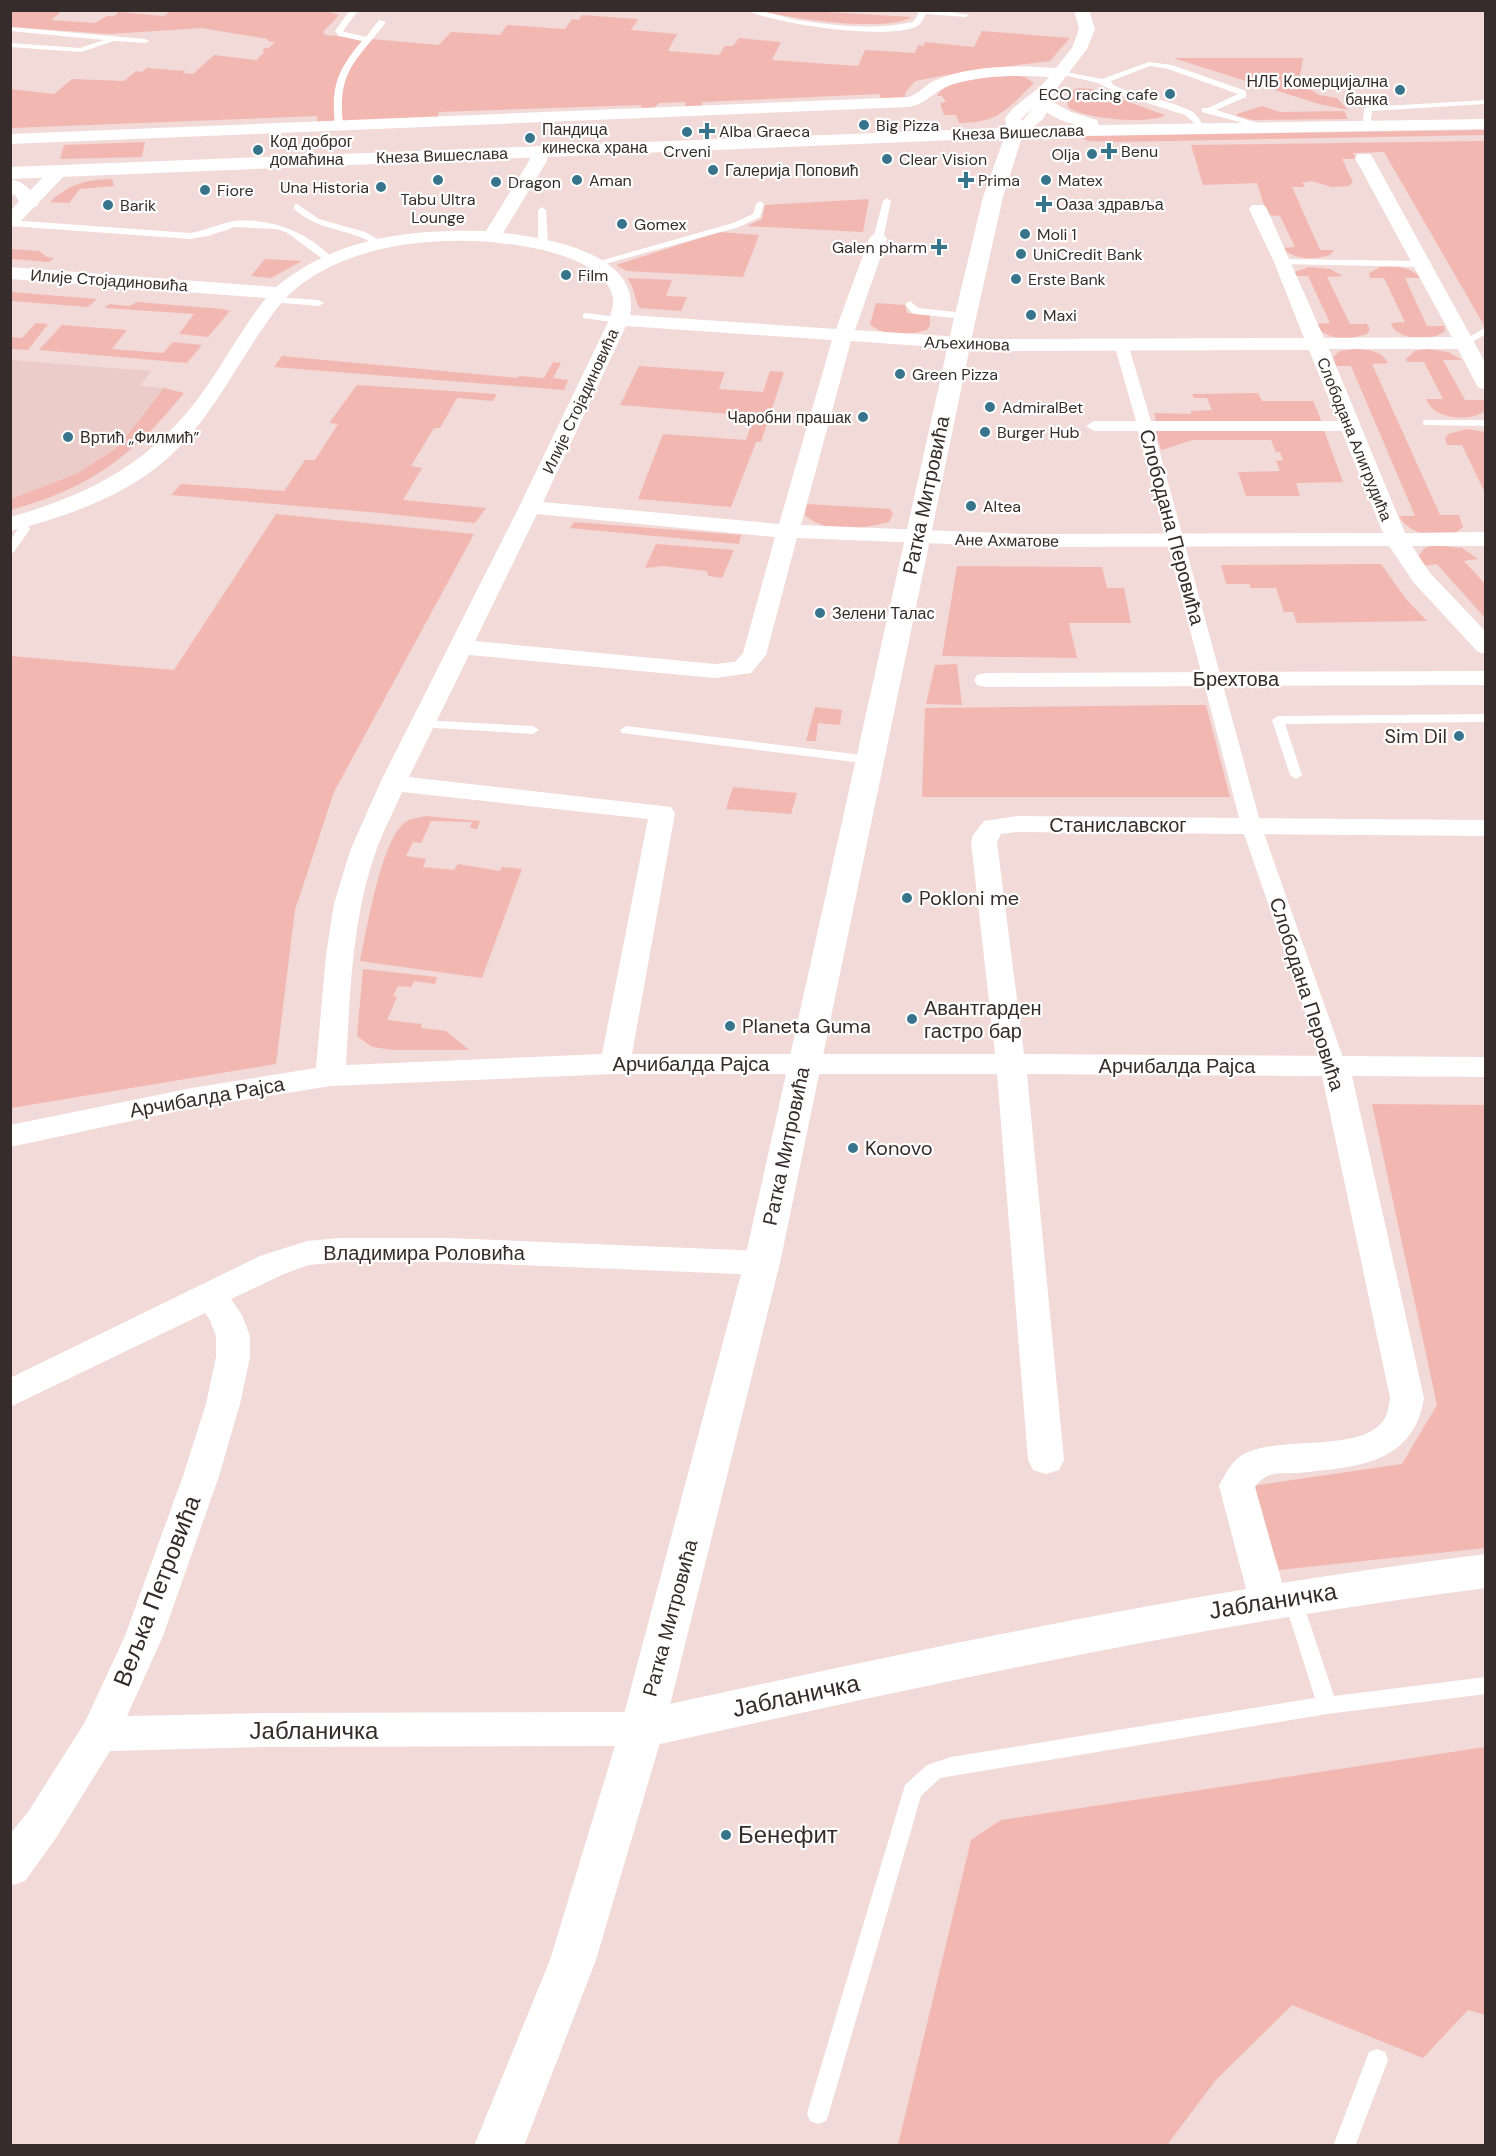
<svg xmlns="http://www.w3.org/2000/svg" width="1496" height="2156" font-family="'DM Sans',sans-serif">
	<rect width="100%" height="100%" fill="#f1dad7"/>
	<path fill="#ecccc9" d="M 10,360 L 151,371 L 140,386 L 164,388 L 118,447 L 78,473 L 11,499 Z"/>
	<path fill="#f3b7b2" d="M 11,10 L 62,11 L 51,20 L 95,23 L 107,16 L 114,16 L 119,12 L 164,16 L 171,10 L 327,11 L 339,15 L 323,32 L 325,35 L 439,45 L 451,32 L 500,35 L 507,25 L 565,29 L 572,19 L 579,20 L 582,15 L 638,19 L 631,30 L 677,34 L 668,51 L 719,55 L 725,46 L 733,46 L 739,38 L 781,42 L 772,60 L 858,66 L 865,50 L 915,53 L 918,45 L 924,46 L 925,42 L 974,47 L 982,31 L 1070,38 L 1050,61 L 963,72 L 915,81 L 905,93 L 905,98 L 881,100 L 879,94 L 702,102 L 702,109 L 685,107 L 686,102 L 659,103 L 655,107 L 642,111 L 641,105 L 439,112 L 437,118 L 317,122 L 317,116 L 11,128 L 10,89 L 54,94 L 72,79 L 124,81 L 136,71 L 142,72 L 147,68 L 185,71 L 183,73 L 193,74 L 214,55 L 256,60 L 265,52 L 262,51 L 265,48 L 269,48 L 275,42 L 268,41 L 268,39 L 201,28 L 110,34 L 11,27 Z
		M 760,11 L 809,11 L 912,17 C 885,33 792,18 760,11 Z
		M 1173,58 L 1303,58 L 1299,82 L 1319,95 L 1337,98 L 1348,110 L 1319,104 Z
		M 1003,74 L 1025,77 L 1034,83 C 1007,109 999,123 959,123 L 956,115 L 944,115 L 940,103 L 946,102 L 942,96 L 937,96 C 943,81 987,77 1003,74 Z
		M 1078,88 L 1092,89 L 1165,115 C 1150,125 1083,119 1068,107 C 1066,98 1069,91 1078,88 Z
		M 1262,106 L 1280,112 L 1344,111 L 1348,119 L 1253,120 L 1237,116 L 1237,114 Z
		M 1485,130 L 1485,135 L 1116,142 L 1088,141 L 1078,136 Z
		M 1485,141 L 1485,327 L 1384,152 L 1353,153 L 1357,159 L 1342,159 L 1353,182 L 1349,186 L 1332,187 L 1311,181 L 1302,183 L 1305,187 L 1292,187 L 1320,250 L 1334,250 L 1330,255 C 1313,260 1296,260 1281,248 L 1295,247 L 1280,216 L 1267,215 L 1257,183 L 1203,185 L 1191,145 Z
		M 145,142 L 142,157 L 60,159 L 64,145 Z
		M 112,179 L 114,186 L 80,189 L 69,203 L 50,202 C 71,183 85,180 112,179 Z
		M 869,199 L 863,232 L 747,226 L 762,219 L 765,205 Z
		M 719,232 L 759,235 L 743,277 L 627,271 L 616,265 Z
		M 11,249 L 39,251 L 47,257 L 54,258 L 49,262 L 13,259 L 11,261 Z
		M 265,259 L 302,261 L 271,278 L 251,276 Z
		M 1309,267 L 1330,269 L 1343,276 L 1327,277 L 1350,324 L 1367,324 L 1370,329 L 1367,334 C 1351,340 1325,341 1315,324 L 1330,323 L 1308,276 L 1294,276 L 1295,272 Z
		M 1380,267 C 1394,266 1411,266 1420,278 L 1405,278 L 1427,326 L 1444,326 L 1445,331 C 1433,342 1396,341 1391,323 L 1405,322 L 1384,278 L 1370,278 L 1369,273 Z
		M 627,278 L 672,280 L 666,296 L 687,297 L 681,311 L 640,308 C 635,303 635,287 627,278 Z
		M 10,292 L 11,292 L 97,299 L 88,307 L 11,301 Z
		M 137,302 L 222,309 L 230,311 L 208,337 L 179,334 L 194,314 L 105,308 L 109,304 L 129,306 Z
		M 876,303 L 905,305 L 907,313 L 930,315 L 930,325 L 927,330 C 911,335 882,337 870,324 Z
		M 36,323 L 48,324 L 28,350 L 11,349 L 11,337 L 22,338 Z
		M 62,325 L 127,330 L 112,349 L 163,353 L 173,342 L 202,345 L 187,363 L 39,350 Z
		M 1357,349 C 1369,350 1382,351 1388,363 L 1372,364 L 1440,515 L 1459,515 L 1463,527 C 1447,543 1409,536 1399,516 L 1415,516 L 1351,366 L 1336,366 L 1333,357 L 1340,351 Z
		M 1427,349 L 1448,352 L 1462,360 L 1443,360 L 1465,400 L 1484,400 L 1485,411 C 1469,422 1434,420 1426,399 L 1443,399 L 1424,362 L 1407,362 L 1406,359 L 1415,351 Z
		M 282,356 L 518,378 L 519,376 L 544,378 L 553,362 L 561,363 L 553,378 L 568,380 L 564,390 L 274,367 Z
		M 639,366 L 725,372 L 719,389 L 763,392 L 770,371 L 784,372 L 761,442 L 756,442 L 731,507 L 638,499 L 663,434 L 746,440 L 754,416 L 620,405 Z
		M 357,385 L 497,394 L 493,401 L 457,398 L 440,428 L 434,428 L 411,466 L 422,468 L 403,500 L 486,508 L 475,523 L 380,513 L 171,495 L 181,484 L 284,491 L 305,460 L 315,460 L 338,424 L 329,423 Z
		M 164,388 L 184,393 C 132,457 90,488 11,510 L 11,499 L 78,473 L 118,447 Z
		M 1258,393 L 1262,401 L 1313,401 L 1322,422 L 1156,422 L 1154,413 L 1191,414 L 1191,411 L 1212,410 L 1207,398 L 1194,398 L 1192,394 Z
		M 1155,429 L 1324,430 L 1343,482 L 1296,483 L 1300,496 L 1246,496 L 1238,472 L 1280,471 L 1276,461 L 1283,460 L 1280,452 L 1276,452 L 1271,440 L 1193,440 L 1161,450 Z
		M 1467,429 L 1485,432 L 1485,493 L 1462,445 L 1447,445 L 1445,439 L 1448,434 Z
		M 807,504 L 890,509 L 893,514 L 889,522 C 862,529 827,535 805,515 Z
		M 276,514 L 474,534 L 334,792 L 295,910 L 276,1064 L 11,1108 L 11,656 L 174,670 Z
		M 574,522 L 741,535 L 739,544 L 570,528 Z
		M 656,544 L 734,550 L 722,578 L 708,576 L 707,571 L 663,566 L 645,568 Z
		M 1433,545 L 1462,548 L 1478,559 L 1464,561 L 1485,584 L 1485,618 L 1437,564 L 1422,566 L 1418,556 L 1425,548 Z
		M 1381,564 L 1406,599 L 1427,621 L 1297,623 L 1293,612 L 1284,612 L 1276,588 L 1251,588 L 1249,584 L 1226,584 L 1221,565 Z
		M 957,566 L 1102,567 L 1107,588 L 1124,588 L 1131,623 L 1069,623 L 1077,658 L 942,656 Z
		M 957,664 L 962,705 L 926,704 L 935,665 Z
		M 1181,705 L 1206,705 L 1230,797 L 922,797 L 925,708 Z
		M 815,707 L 842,710 L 840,725 L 818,723 L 816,741 L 806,741 Z
		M 733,787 L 797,793 L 791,814 L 726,809 Z
		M 425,816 L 480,821 L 477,829 L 470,828 L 472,822 L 431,821 L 421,843 L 413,842 L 406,856 L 426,859 L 423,867 L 454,870 L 458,864 L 500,871 L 502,867 L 522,869 L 482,978 L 360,961 C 367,930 381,837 407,821 C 412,818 420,818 425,816 Z
		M 363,969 L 437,977 L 435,984 L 414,981 L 411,987 L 398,986 L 393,996 L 397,997 L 387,1020 L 422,1024 L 421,1028 L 446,1031 L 469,1050 L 393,1050 L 372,1047 L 357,1036 Z
		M 1372,1104 L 1485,1105 L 1485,1548 L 1279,1570 L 1251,1486 L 1402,1464 L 1437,1405 Z
		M 1485,1747 L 1485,2015 L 1468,2010 L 1423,2058 L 1292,2005 L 1215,2081 L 1167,2145 L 898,2145 L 971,1840 L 1001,1820 Z"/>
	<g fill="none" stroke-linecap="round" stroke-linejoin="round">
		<path fill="#fff" fill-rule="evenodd" d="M 350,10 L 357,12 L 343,31 L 345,32 L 366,37 L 379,20 L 386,22 C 356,62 337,70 343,125 L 339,127 L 335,125 C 331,87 337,70 362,41 L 339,36 L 335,31 Z
			M 747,10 C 764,10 780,16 797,20 C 836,26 875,30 913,22 L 919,13 L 905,10 L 939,10 L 969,15 L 965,17 L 926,14 C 924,17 922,23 919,25 C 896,42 771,24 747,10 Z
			M 10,27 L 145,39 L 149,41 L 145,43 L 114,41 L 81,52 L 10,47 L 10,43 L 80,48 L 104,40 L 10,31 Z
			M 1149,62 L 1172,65 L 1246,91 L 1246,97 L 1216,110 L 1270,127 L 1266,129 L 1202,112 L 1202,108 L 1208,108 L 1238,94 L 1168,69 L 1150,66 L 1111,81 L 1113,85 C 1136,96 1170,100 1191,111 C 1198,115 1203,123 1203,130 L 1197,130 L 1193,122 L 1185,115 L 1119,94 L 1098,83 L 1056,73 L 1060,71 L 1102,79 Z
			M 1486,100 L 1486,104 L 1372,111 L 1371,120 L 1374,126 L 1370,128 L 1363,120 L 1364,109 L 1368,107 Z
			M 887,198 L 891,201 L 883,239 L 878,242 L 873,239 L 883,201 Z
			M 760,201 L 764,204 L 760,217 L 739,227 L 594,267 L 589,264 L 733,223 L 753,214 L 756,204 Z
			M 297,204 L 319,219 L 365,232 L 387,244 L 379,246 C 352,229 318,231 294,209 L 294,205 Z
			M 542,207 L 546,210 L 548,244 L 543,247 L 538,244 L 538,210 Z
			M 10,220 L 190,233 C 205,231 220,223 235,221 C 274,218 307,232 335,260 L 327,262 L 286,232 L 276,229 L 235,227 L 208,236 L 190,239 L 10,226 Z
			M 1283,259 L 1423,261 L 1428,264 L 1423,267 L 1280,264 L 1280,260 Z
			M 274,297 L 319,300 L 324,303 L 319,306 L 271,302 L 271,298 Z
			M 910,301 L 918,308 L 965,313 L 970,316 L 965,319 L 915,314 L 912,313 L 905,304 Z
			M 586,313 L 619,317 L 624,320 L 619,323 L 583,318 L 583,314 Z
			M 1486,327 L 1486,334 L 1467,345 L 1459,343 Z
			M 1427,420 L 1486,420 L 1486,426 L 1423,425 L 1423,421 Z
			M 20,518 L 24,519 L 30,529 L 14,552 L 10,553 L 10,541 L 18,529 L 14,521 Z
			M 1486,714 L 1486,722 L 1285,724 L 1302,775 L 1296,779 L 1290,775 L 1272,720 L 1278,716 Z
			M 422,720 L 533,726 L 539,730 L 533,734 L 418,727 L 416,724 L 418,721 Z
			M 626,726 L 870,756 L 876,760 L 870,764 L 622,733 L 620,730 Z
			M 1292,1589 L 1299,1591 L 1334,1696 L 1486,1677 L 1486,1694 L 1327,1714 L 940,1778 L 921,1796 L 829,2113 L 826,2121 L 818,2124 L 810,2121 L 807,2113 L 905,1785 L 927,1765 L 951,1757 L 1315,1698 L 1283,1597 L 1285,1591 Z
			M 1377,2049 L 1385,2052 L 1388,2060 L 1355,2146 L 1333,2146 L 1369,2052 Z"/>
		<path fill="#fff" fill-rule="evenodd" d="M 1121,340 L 1128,344 L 1151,421 L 1348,421 L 1356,426 L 1348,431 L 1154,431 L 1261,825 L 1346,1066 L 1343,1071 L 1335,1074 L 1327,1071 L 1324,1066 L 1241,825 L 1138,431 L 1094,431 L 1086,426 L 1094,421 L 1136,421 L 1114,344 Z"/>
		<path fill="#fff" fill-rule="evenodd" d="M 1074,10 L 1089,10 L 1095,29 L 1087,49 L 1054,92 L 1051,105 L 1043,119 L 1027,132 L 1015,137 L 1007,132 L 1005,118 C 1017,101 1037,93 1049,77 C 1017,75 982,75 950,85 C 934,91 928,103 909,107 L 10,144 L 10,134 L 909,97 C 920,93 926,84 936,80 C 973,65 1017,65 1056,68 L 1072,48 L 1079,29 ZM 1034,107 L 1022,121 L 1021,119 Z
			M 540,146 L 546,147 L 548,151 L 547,161 L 503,233 C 546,238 642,253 630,315 L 836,329 L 869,239 L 872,235 L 884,235 L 887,239 L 855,330 L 991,339 L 1304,338 L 1274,262 L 1249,209 L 1252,205 L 1264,205 L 1267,209 L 1324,338 L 1452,337 L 1355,158 L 1358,154 L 1370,154 L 1373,158 L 1486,364 L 1486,390 L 1479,388 L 1476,384 L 1458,349 L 1329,349 L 1405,533 L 1486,532 L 1486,546 L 1412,546 L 1430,573 L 1486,632 L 1486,654 L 1478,652 L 1414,583 L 1389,546 L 1023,547 L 797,538 L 766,655 L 751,673 L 715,678 L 469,655 L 409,777 L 671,807 L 675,813 L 632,1054 L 995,1054 L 971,842 L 973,835 L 984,821 L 1017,816 L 1486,820 L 1486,836 L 1017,832 L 1001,834 L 997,842 L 1024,1054 L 1486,1057 L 1486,1077 L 1352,1076 L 1424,1398 C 1413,1466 1354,1467 1297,1473 C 1277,1474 1268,1470 1255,1487 L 1287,1600 L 1281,1611 L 1268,1616 L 1255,1611 L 1249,1600 L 1219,1486 C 1225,1475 1230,1463 1241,1456 C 1274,1433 1367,1456 1386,1416 C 1388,1411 1389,1404 1390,1398 L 1322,1076 L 1027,1074 L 1064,1460 L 1059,1470 L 1046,1474 L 1033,1470 L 1028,1460 L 997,1074 L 615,1074 L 331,1086 L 192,1108 L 10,1147 L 10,1125 L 192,1088 L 316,1068 L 326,955 L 334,904 L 350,851 L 380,783 L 519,507 L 609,320 C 611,313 614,305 613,298 C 609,273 575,259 554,253 C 472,230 336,235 278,307 C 240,356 216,414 169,457 C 126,496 66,517 10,531 L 10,517 C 93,494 155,460 205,389 C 226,359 243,327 266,298 L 10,279 L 10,267 L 276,287 C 337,237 410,229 486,231 L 529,161 L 534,147 ZM 626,326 L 832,340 L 779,524 L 543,502 ZM 851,341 L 991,351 L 1309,350 L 1383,533 L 1023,534 L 801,525 ZM 537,514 L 775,537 L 743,653 L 735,662 L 715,664 L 475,641 ZM 402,792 L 648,819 L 602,1054 L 346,1065 C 350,994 352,919 376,851 C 383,831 394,811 402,792 Z
			M 60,165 L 66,166 L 69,170 L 66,174 L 16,226 L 10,227 L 10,211 L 54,166 Z
			M 1486,671 L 1486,685 L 986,687 L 977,685 L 974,680 L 977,675 L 986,673 Z
			M 340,1238 L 447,1238 L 762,1251 L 774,1254 L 778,1263 L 774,1272 L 762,1275 L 447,1262 L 340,1262 L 309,1265 L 284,1274 L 231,1299 L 242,1315 L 250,1336 L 250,1357 L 240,1404 L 219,1476 L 163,1636 L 127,1716 L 262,1713 L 642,1712 L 656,1717 L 662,1729 L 656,1741 L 642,1746 L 262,1747 L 110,1751 L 56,1838 L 25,1881 L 10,1886 L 10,1834 L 28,1812 L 85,1722 L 125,1636 L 183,1476 L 206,1404 L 216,1357 L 216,1336 L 210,1320 L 205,1313 L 10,1407 L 10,1378 L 260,1256 L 307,1241 Z"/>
		<path fill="#fff" fill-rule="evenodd" d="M 1486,1554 L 1486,1588 C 1201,1624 922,1686 642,1748 L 627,1743 L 620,1729 L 627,1715 L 642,1710 C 922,1649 1201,1589 1486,1554 Z"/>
		<path fill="#fff" fill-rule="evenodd" d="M 1046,98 L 1071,112 L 1097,120 L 1099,125 L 1486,119 L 1486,129 L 1022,137 L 1003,197 L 974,327 L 780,1263 L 664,1729 L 596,1960 L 524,2146 L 474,2146 L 550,1960 L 620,1729 L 744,1263 L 952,327 L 983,197 L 1004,138 L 11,179 C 25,182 33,191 39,203 L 36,207 L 22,207 L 16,196 L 10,193 L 10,167 L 1077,125 C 1062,121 1047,116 1037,103 L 1040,99 Z"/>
	</g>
	<g fill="#38748b" stroke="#fff" stroke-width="2">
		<circle cx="1400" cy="90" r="6"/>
		<circle cx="1170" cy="94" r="6"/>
		<circle cx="864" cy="125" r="6"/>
		<path d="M704 122h6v6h6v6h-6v6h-6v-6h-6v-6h6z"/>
		<circle cx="687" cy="132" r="6"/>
		<circle cx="530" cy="138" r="6"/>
		<circle cx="258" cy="150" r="6"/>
		<path d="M1106 142h6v6h6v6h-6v6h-6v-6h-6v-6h6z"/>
		<circle cx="1092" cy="154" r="6"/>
		<circle cx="887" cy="159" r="6"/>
		<circle cx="713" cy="170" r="6"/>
		<circle cx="438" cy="180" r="6"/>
		<circle cx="577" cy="180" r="6"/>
		<path d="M963 171h6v6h6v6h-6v6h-6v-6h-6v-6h6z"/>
		<circle cx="1046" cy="180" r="6"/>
		<circle cx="496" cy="182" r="6"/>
		<circle cx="381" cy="187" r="6"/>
		<circle cx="205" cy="190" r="6"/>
		<path d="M1041 195h6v6h6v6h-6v6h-6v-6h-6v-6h6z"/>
		<circle cx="108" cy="205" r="6"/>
		<circle cx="622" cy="224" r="6"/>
		<circle cx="1025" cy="234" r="6"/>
		<path d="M936 238h6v6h6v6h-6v6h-6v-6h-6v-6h6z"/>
		<circle cx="1021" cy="254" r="6"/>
		<circle cx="566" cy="275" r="6"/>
		<circle cx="1016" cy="279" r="6"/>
		<circle cx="1031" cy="315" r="6"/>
		<circle cx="900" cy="374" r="6"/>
		<circle cx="990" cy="407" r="6"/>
		<circle cx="863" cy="417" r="6"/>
		<circle cx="985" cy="432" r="6"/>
		<circle cx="68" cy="437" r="6"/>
		<circle cx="971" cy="506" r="6"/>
		<circle cx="820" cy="613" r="6"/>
		<circle cx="1459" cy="736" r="6"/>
		<circle cx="907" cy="898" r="6"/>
		<circle cx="912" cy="1019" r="6"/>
		<circle cx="730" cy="1026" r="6"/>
		<circle cx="853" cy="1148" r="6"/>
		<circle cx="726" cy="1835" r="6"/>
	</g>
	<g text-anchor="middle" stroke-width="4.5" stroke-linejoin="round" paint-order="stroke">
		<g font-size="16" fill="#352c2b" stroke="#fff" text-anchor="start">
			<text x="1388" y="87" text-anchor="end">НЛБ Комерцијална<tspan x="1388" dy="18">банка</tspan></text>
			<text x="1158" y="100" text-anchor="end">ECO racing cafe</text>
			<text x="876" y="131">Big Pizza</text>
			<text x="542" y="135">Пандица<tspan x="542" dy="18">кинеска храна</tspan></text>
			<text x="719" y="137">Alba Graeca</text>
			<text x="270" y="147">Код доброг<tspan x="270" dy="18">домаћина</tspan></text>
			<text x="687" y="157" text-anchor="middle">Crveni</text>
			<text x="1121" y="157">Benu</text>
			<text x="1080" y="160" text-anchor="end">Olja</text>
			<text x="899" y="165">Clear Vision</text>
			<text x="725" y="176">Галерија Поповић</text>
			<text x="589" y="186">Aman</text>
			<text x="978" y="186">Prima</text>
			<text x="1058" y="186">Matex</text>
			<text x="508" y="188">Dragon</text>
			<text x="369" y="193" text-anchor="end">Una Historia</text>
			<text x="217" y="196">Fiore</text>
			<text x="438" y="205" text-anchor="middle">Tabu Ultra<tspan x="438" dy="18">Lounge</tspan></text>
			<text x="1056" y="210">Оаза здравља</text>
			<text x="120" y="211">Barik</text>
			<text x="634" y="230">Gomex</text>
			<text x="1037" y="240">Moli 1</text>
			<text x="927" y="253" text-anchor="end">Galen pharm</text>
			<text x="1033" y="260">UniCredit Bank</text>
			<text x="578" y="281">Film</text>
			<text x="1028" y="285">Erste Bank</text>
			<text x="1043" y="321">Maxi</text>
			<text x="912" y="380">Green Pizza</text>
			<text x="1002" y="413">AdmiralBet</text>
			<text x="851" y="423" text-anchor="end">Чаробни прашак</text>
			<text x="997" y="438">Burger Hub</text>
			<text x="80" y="443">Вртић „Филмић”</text>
			<text x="983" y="512">Altea</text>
			<text x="832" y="619">Зелени Талас</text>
		</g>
		<g font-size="16" fill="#352c2b" stroke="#fff">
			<text transform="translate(1018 132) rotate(-2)" y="6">Кнеза Вишеслава</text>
			<text transform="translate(442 155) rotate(-2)" y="6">Кнеза Вишеслава</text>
			<text transform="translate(109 280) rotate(4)" y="6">Илије Стојадиновића</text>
			<text transform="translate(967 343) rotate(2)" y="6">Аљехинова</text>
			<text transform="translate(580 401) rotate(-65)" y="6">Илије Стојадиновића</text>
			<text transform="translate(1355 439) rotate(68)" y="6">Слободана Алигрудића</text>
			<text transform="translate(1007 540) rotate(1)" y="6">Ане Ахматове</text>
		</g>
		<g font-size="20" fill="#352c2b" stroke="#fff">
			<text transform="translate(926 495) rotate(-78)" y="7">Ратка Митровића</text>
			<text transform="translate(1172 527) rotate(75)" y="7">Слободана Перовића</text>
			<text x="1236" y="686">Брехтова</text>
			<text x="1118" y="832">Станиславског</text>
			<text transform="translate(1307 994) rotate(72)" y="7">Слободана Перовића</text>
			<text x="691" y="1071">Арчибалда Рајса</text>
			<text x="1177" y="1073">Арчибалда Рајса</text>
			<text transform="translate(207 1097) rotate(-10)" y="7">Арчибалда Рајса</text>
			<text transform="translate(786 1146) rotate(-78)" y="7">Ратка Митровића</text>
			<text x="424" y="1260">Владимира Роловића</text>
			<text transform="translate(670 1618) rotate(-75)" y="7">Ратка Митровића</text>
		</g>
		<g font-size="20" fill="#352c2b" stroke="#fff" text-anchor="start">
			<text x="1447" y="743" text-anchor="end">Sim Dil</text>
			<text x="919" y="905">Pokloni me</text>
			<text x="924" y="1015">Авантгарден<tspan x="924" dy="23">гастро бар</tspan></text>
			<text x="742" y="1033">Planeta Guma</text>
			<text x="865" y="1155">Konovo</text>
		</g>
		<g font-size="24" fill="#352c2b" stroke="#fff">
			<text transform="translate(157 1591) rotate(-69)" y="8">Вељка Петровића</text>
			<text transform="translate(1273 1601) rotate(-9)" y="8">Јабланичка</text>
			<text transform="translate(796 1696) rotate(-12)" y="8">Јабланичка</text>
			<text x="314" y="1739">Јабланичка</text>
		</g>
		<g font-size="24" fill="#352c2b" stroke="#fff" text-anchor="start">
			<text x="738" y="1843">Бенефит</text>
		</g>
	</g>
	<rect width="1496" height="2156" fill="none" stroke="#352c2b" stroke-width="24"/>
</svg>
